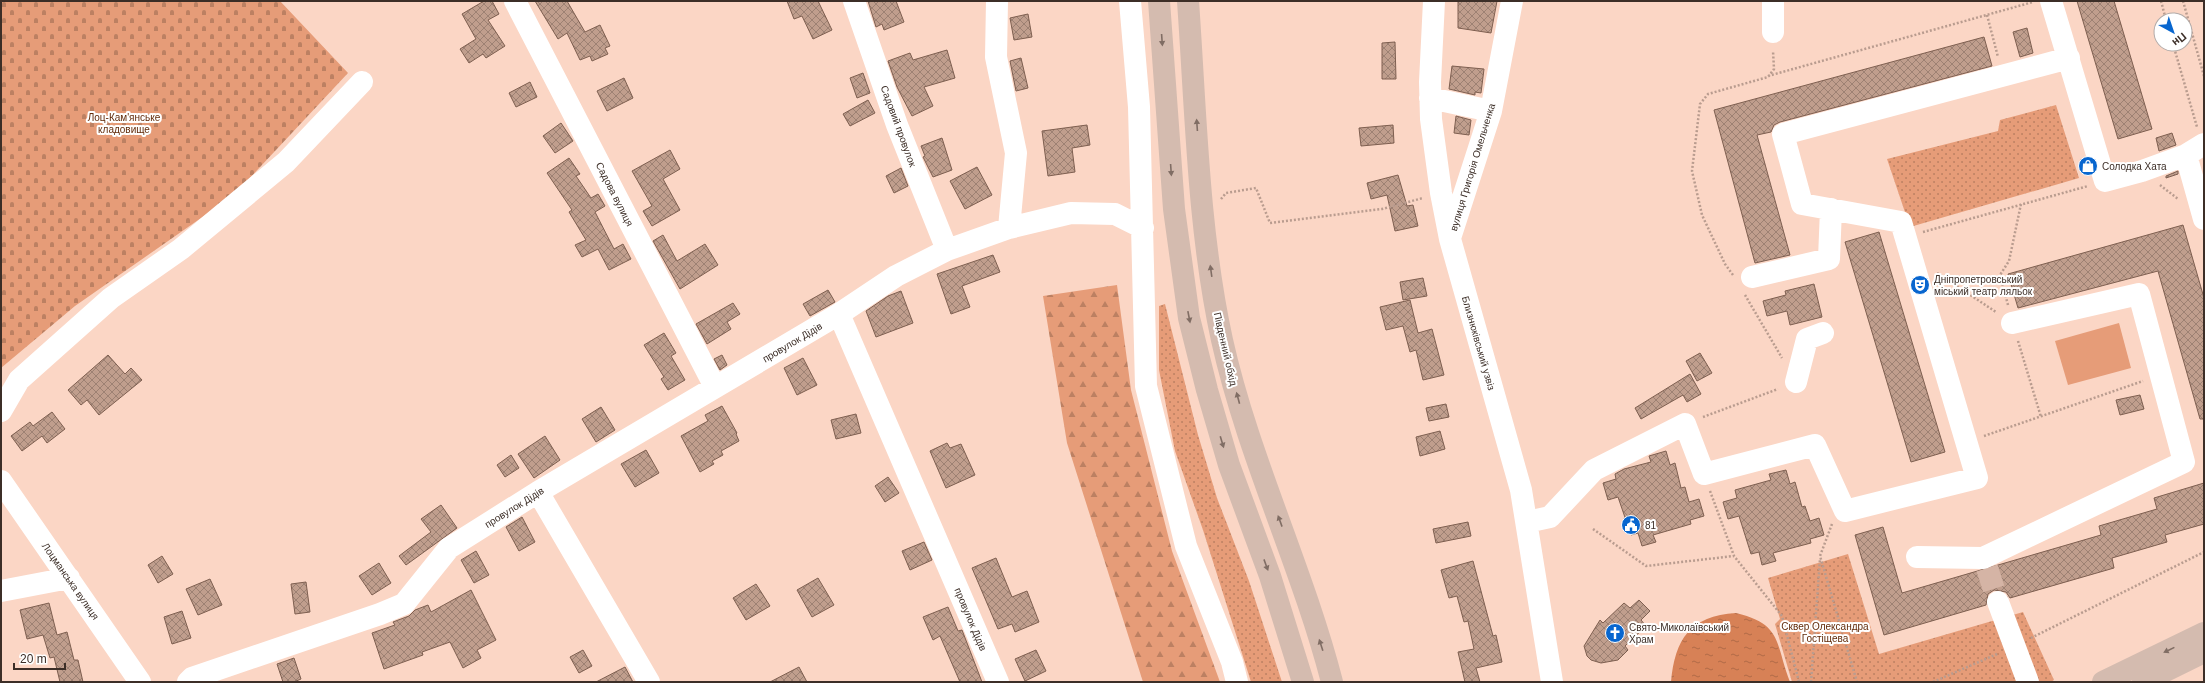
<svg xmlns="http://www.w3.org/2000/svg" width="2205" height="683" font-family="Helvetica,sans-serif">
	<defs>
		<pattern id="grass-dots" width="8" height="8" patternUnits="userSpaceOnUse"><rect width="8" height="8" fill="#e69c78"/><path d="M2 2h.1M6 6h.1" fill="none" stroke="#bc8062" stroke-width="1.8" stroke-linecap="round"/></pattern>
		<pattern id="forest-firs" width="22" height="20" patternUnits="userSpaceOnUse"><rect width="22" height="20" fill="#e69c78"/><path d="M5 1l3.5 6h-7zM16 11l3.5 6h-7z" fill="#bc8062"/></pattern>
		<pattern id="cemetery-stones" width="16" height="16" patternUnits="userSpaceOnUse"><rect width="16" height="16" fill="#e69c78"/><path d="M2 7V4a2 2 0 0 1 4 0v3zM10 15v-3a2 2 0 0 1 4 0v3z" fill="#bc8062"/></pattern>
		<pattern id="water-ripples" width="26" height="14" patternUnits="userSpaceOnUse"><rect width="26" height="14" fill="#d78156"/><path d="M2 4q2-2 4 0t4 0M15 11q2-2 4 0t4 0" fill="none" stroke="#b06a47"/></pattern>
		<pattern id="building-cross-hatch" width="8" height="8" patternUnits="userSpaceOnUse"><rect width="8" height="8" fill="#c09e8d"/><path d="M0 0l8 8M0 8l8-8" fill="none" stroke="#9d8173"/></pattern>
	</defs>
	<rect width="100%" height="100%" fill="#fbd6c5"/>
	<path fill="url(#grass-dots)" d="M 2056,105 L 2079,178 L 1910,227 L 1887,159 L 1998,131 L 2000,120 Z
		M 1165,304 L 1198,435 L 1217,498 L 1249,581 L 1282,682 L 1251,682 L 1203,530 L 1175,451 L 1159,370 L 1159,306 Z
		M 1848,554 L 1879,654 L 2023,612 L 2054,680 L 2051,682 L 1792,682 L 1775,624 L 1780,619 L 1768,578 Z"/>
	<path fill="url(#forest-firs)" d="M 1117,285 L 1131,390 L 1172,551 L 1220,682 L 1143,682 L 1067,443 L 1043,296 Z"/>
	<path fill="url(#cemetery-stones)" d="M 1,1 L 280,1 L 348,73 L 234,195 L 75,306 L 1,368 Z"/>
	<path fill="#e69c78" d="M 2119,323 L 2131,368 L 2068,385 L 2055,341 Z"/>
	<path fill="url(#water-ripples)" d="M 1736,613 C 1783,624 1775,644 1790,682 L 1671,682 C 1675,639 1690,616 1736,613 Z"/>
	<path fill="url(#building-cross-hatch)" stroke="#7e5f50" d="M 484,1 L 492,1 L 499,14 L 488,20 L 505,46 L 486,58 L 483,54 L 469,63 L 460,49 L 476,39 L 462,14 Z
		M 535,1 L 567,1 L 585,32 L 600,25 L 610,46 L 605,48 L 608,54 L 592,61 L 590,56 L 580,60 L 567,33 L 558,39 Z
		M 787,1 L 818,1 L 832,30 L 813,39 L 802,16 L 794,19 Z
		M 868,1 L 896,1 L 904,22 L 884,30 L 882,24 L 876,27 Z
		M 1458,1 L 1497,1 L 1491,33 L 1458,28 Z
		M 2077,1 L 2114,1 L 2152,129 L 2118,139 Z
		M 1028,14 L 1032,37 L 1014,40 L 1010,18 Z
		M 2027,28 L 2033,53 L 2020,57 L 2013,32 Z
		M 1984,37 L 1992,66 L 1780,122 L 1774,125 L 1771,132 L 1757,135 L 1790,255 L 1755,263 L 1714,110 Z
		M 1395,42 L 1396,79 L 1382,79 L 1382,43 Z
		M 947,50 L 955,78 L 924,87 L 933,106 L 912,116 L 897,87 L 888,61 L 910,53 L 913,60 Z
		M 1021,58 L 1028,88 L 1016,91 L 1010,61 Z
		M 1452,66 L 1484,69 L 1481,93 L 1475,92 L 1475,95 L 1449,89 Z
		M 863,73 L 870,93 L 857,98 L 850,78 Z
		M 624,78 L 633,98 L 607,111 L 597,91 Z
		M 530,82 L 537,97 L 516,107 L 509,93 Z
		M 868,100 L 875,113 L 850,126 L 843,114 Z
		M 1456,116 L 1471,120 L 1469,135 L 1454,133 Z
		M 561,123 L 573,141 L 555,153 L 543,136 Z
		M 1087,125 L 1090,145 L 1072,148 L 1075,172 L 1048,176 L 1042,131 Z
		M 1393,125 L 1394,143 L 1361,146 L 1359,128 Z
		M 2172,133 L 2176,145 L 2159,151 L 2156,138 Z
		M 942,138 L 952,170 L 933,177 L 923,157 L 925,156 L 921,146 Z
		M 670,150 L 680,169 L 663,179 L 680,210 L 652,226 L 643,211 L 652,206 L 632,171 Z
		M 569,158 L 580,174 L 576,176 L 591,198 L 598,194 L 605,206 L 595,212 L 614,249 L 623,244 L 631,259 L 609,270 L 598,249 L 582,257 L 575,245 L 586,240 L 569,212 L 572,210 L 547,173 Z
		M 977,167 L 992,195 L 965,209 L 950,181 Z
		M 901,168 L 908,186 L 894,193 L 886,176 Z
		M 2178,171 L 2178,174 L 2166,178 L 2166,176 Z
		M 1398,175 L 1407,206 L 1413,205 L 1418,226 L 1395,231 L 1387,195 L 1371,199 L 1367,183 Z
		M 2183,225 L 2204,298 L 2204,419 L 2200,419 L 2158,271 L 2018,308 L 2008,274 Z
		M 1879,232 L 1945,452 L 1911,462 L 1845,242 Z
		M 663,235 L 677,261 L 705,244 L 718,265 L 680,289 L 653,241 Z
		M 993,255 L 1000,272 L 962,286 L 970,307 L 951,314 L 937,274 Z
		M 1423,278 L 1427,296 L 1403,300 L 1400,282 Z
		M 1814,284 L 1822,317 L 1790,325 L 1787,311 L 1767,316 L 1763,301 L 1786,295 L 1785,291 Z
		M 828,290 L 835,302 L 810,316 L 803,304 Z
		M 901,291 L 913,323 L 876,337 L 866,311 L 888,296 Z
		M 1410,300 L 1418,333 L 1432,329 L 1444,375 L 1423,380 L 1416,350 L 1410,352 L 1403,326 L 1386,330 L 1380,307 Z
		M 733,303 L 740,314 L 727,322 L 731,329 L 707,344 L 696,324 Z
		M 664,333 L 676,353 L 671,356 L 685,380 L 668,390 L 661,379 L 664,377 L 644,345 Z
		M 1700,353 L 1712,373 L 1697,381 L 1686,361 Z
		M 108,355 L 125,374 L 131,368 L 142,380 L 99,415 L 87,400 L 81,405 L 68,390 Z
		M 722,355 L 727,365 L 720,370 L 714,359 Z
		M 803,358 L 817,385 L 797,395 L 784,368 Z
		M 1690,374 L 1701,394 L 1687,402 L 1683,395 L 1641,419 L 1635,408 Z
		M 2140,395 L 2144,409 L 2120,415 L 2116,400 Z
		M 1446,404 L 1449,417 L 1429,421 L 1426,408 Z
		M 722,406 L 737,433 L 736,434 L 739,441 L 721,451 L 723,455 L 712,461 L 714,464 L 700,472 L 681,436 L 708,421 L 705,415 Z
		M 601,407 L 615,430 L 596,442 L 582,419 Z
		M 52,412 L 65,429 L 47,443 L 42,436 L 22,451 L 11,436 L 30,422 L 33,426 Z
		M 856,414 L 861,433 L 836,439 L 831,420 Z
		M 1440,431 L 1445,449 L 1420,456 L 1416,437 Z
		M 545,436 L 560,460 L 534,478 L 518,454 Z
		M 947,443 L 950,448 L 961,444 L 975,475 L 946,488 L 930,451 Z
		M 646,450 L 659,473 L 635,487 L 621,464 Z
		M 1666,451 L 1670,465 L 1675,463 L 1681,488 L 1685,487 L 1689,502 L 1699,499 L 1704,516 L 1690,520 L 1691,524 L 1653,535 L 1656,542 L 1642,546 L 1638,533 L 1631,535 L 1618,497 L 1608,500 L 1603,483 L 1616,479 L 1615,474 L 1624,469 L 1651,462 L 1649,456 Z
		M 511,455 L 519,468 L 505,477 L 497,465 Z
		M 1786,470 L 1790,484 L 1795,482 L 1802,507 L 1805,506 L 1810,521 L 1819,518 L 1824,535 L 1810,539 L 1811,543 L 1773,553 L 1776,561 L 1762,565 L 1759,552 L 1751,554 L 1739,516 L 1728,519 L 1723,502 L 1737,498 L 1735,490 L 1771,480 L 1769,474 Z
		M 888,477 L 899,493 L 885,502 L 875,486 Z
		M 2204,483 L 2204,524 L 2165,535 L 2167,542 L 2112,558 L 2114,568 L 2010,598 L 2006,592 L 1994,590 L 1988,594 L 1986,605 L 1884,635 L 1855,535 L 1883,527 L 1902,593 L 2101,535 L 2099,526 L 2157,509 L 2154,498 Z
		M 441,505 L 457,528 L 406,565 L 399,556 L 431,532 L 421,519 Z
		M 522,517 L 535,542 L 519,551 L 506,527 Z
		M 1468,522 L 1471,536 L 1436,543 L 1433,529 Z
		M 924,542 L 932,560 L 910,570 L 902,551 Z
		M 476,551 L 489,575 L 474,583 L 461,560 Z
		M 162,556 L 173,574 L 158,583 L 148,565 Z
		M 996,558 L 1012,597 L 1027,591 L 1039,622 L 1015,632 L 1012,624 L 998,629 L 972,568 Z
		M 1473,561 L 1493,636 L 1496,635 L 1502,662 L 1476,668 L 1480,682 L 1465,682 L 1458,652 L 1474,649 L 1468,621 L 1464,622 L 1457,596 L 1449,598 L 1441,570 Z
		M 379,563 L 391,583 L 372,595 L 359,576 Z
		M 818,578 L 834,605 L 812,617 L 797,590 Z
		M 210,579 L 222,605 L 198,615 L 186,589 Z
		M 306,582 L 310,612 L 295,614 L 291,584 Z
		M 756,584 L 770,606 L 746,620 L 733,598 Z
		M 471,590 L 496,640 L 477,650 L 481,658 L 463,668 L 450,642 L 422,652 L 423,655 L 384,669 L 372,633 L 395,625 L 393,622 L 409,616 L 415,610 L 428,605 L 431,612 Z
		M 1639,600 L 1650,611 L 1641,620 L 1646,626 L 1625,646 L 1628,650 L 1618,660 L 1601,663 L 1591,660 L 1587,656 L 1584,646 L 1600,620 L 1603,623 L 1624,603 L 1630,608 Z
		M 49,603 L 57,635 L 67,632 L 74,660 L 78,660 L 83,682 L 60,682 L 54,657 L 50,658 L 43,635 L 27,639 L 20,610 Z
		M 948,607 L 958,631 L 962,630 L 982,682 L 960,682 L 940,636 L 933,640 L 923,617 Z
		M 182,611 L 191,638 L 172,644 L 164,617 Z
		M 583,650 L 592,666 L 579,673 L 570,657 Z
		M 1036,650 L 1046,671 L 1025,681 L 1015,659 Z
		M 294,658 L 301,679 L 294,682 L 283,682 L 277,664 Z
		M 625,667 L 633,682 L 596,682 Z
		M 799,667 L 807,682 L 770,682 Z"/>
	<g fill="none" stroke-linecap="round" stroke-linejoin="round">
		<path stroke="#d5b4a5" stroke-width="22" stroke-dasharray="22 11" stroke-linecap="butt" d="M 1987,568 L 1998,602"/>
		<path stroke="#b99c8f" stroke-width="2.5" stroke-dasharray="2 2" stroke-linecap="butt" d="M 2161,1 L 2166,20
			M 2183,1 L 2204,76
			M 1987,15 L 1998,57
			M 2173,44 L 2197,127
			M 1768,76 L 2033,2
			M 2160,185 L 2178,199
			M 1221,199 L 1226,193 L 1256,188 L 1270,223 L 1382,209 L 1423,198
			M 1923,232 L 2088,186
			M 1937,273 L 1996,312
			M 1733,275 L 1725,264 L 1702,215 L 1692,171 L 1700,104 L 1708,94 L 1768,77 L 1774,69 L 1773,51
			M 1745,295 L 1782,358
			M 2008,305 L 2000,275 L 2009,261 L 2021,204
			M 2018,341 L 2041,417
			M 1703,417 L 1778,389
			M 1984,436 L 2143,381
			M 1710,491 L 1734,556 L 1782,616 L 1799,682
			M 1832,524 L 1820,556 L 1857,682
			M 1593,529 L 1646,566 L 1734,556
			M 2031,638 L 2204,552
			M 1811,682 L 1820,559
			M 1933,682 L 1997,654"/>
		<path stroke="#fff" stroke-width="22" d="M 515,1 L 715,387
			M 854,1 L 897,125 L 947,250
			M 997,1 L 996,57 L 1016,153 L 1009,228
			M 1130,1 L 1139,107 L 1146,386 L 1186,546 L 1232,662 L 1237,682
			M 1434,1 L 1430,82 L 1431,119 L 1441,193 L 1450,239 L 1521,490 L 1552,682
			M 1773,1 L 1773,32
			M 2051,1 L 2105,181 L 2142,171 L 2186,155
			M 1430,98 L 1491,111
			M 2204,144 L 2186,155 L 2204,219
			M 1450,238 L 1491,111 L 1512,1
			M 1752,277 L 1829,259 L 1831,209
			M 839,314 L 998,682
			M 1796,382 L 1807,339 L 1823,333
			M 1,411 L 19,380 L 111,298 L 181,249 L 286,162 L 362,82
			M 1,481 L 140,682
			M 538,492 L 649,682
			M 1527,522 L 1550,517 L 1594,470 L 1685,424 L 1704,474 L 1815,445 L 1845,511 L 1977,478 L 1901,222 L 1802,204 L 1783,134 L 2069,58
			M 1917,557 L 1983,558 L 2184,462 L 2139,294 L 2012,323
			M 1,591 L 69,578
			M 1998,602 L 2028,682
			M 188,682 L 192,678 L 380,614 L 404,604 L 449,548 L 538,492 L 839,314 L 896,276 L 947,250 L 1009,228 L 1071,213 L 1115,214 L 1143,228"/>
		<path stroke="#d4bbaf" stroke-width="22" d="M 1159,1 L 1174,209 L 1189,318 L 1207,390 L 1229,465 L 1270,576 L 1303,682
			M 1188,1 C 1196,114 1198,230 1222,340 C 1248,457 1302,566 1332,682
			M 2103,682 L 2204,633
			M 2143,682 L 2204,652"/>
	</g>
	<defs><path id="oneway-solid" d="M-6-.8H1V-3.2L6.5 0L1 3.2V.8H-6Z"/></defs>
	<g fill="#806d64">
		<use href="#oneway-solid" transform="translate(1162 40) rotate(86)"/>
		<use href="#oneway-solid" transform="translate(1197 125) rotate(-94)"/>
		<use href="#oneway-solid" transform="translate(1171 170) rotate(86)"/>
		<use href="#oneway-solid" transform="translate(1211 271) rotate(-98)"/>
		<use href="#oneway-solid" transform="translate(1189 317) rotate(79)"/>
		<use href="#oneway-solid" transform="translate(1238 398) rotate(-105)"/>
		<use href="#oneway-solid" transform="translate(1222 442) rotate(73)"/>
		<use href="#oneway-solid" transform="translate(1280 521) rotate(-110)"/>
		<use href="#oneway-solid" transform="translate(1266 565) rotate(70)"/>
		<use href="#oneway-solid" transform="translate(1321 645) rotate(-108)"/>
		<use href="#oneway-solid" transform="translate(2169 650) rotate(154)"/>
	</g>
	<defs>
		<symbol id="shop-disc" viewBox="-11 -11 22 22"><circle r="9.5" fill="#0866cf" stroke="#fff"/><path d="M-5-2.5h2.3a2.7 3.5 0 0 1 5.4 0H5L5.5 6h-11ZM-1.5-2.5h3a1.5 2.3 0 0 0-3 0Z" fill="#fff"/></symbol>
		<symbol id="theatre-disc" viewBox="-11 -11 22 22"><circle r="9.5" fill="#0866cf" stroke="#fff"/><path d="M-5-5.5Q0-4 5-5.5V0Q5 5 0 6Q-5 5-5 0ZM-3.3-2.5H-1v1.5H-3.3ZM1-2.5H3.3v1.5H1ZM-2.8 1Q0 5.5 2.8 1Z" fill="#fff"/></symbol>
		<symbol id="civic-disc" viewBox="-11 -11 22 22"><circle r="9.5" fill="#0866cf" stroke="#fff"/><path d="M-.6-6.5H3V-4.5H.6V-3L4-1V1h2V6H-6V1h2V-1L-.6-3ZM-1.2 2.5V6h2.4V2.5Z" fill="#fff"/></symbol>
		<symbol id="church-disc" viewBox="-11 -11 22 22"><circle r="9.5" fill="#0866cf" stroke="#fff"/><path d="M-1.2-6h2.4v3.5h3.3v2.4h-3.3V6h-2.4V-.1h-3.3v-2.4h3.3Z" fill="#fff"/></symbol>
	</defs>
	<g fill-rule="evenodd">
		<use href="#shop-disc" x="2077" y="155" width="22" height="22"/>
		<use href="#theatre-disc" x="1909" y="274" width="22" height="22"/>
		<use href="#civic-disc" x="1620" y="514" width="22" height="22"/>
		<use href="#church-disc" x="1604" y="622" width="22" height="22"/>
	</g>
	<g text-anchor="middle" stroke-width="4" stroke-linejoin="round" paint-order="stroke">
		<g font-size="10" fill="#622b0a" stroke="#fff">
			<text x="124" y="121">Лоц-Кам'янcьке<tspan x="124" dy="12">кладовище</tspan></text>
			<text x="1825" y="630">Сквер Олександра<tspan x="1825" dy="12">Гостіщева</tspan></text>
		</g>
		<g font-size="10" fill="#3c2e27" stroke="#fff">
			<text transform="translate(899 126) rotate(70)" y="4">Садовий провулок</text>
			<text transform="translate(1472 167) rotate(-73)" y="4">вулиця Григорія Омельченка</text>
			<text transform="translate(615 194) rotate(63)" y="4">Садова вулиця</text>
			<text transform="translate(792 342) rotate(-31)" y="4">провулок Дідів</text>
			<text transform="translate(1479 343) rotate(74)" y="4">Близнюківський узвіз</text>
			<text transform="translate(1226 349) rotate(77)" y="4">Південний обхід</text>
			<text transform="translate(514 507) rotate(-32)" y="4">провулок Дідів</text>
			<text transform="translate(71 581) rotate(55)" y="4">Лоцманська вулиця</text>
			<text transform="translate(971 619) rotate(67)" y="4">провулок Дідів</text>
		</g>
		<g font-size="10" fill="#3c2e27" stroke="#fff" text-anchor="start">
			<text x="2102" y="170">Солодка Хата</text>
			<text x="1934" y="283">Дніпропетровський<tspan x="1934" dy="12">міський театр ляльок</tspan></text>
			<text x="1645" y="529">81</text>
			<text x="1629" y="631">Свято-Миколаївський<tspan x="1629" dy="12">Храм</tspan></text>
		</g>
	</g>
	<rect width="2205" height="683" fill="none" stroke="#3c2e27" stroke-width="4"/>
	<g transform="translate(2173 32) rotate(140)"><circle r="19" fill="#ffffff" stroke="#b1aba9"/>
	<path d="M0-3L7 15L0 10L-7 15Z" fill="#0866cf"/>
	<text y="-6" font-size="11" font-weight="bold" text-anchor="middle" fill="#3c2e27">Пн</text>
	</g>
	<path d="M14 663v6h51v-6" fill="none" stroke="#3c2e27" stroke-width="2"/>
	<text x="20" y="663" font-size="12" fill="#3c2e27" stroke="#ffffff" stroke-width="3" paint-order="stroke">20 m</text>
</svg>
